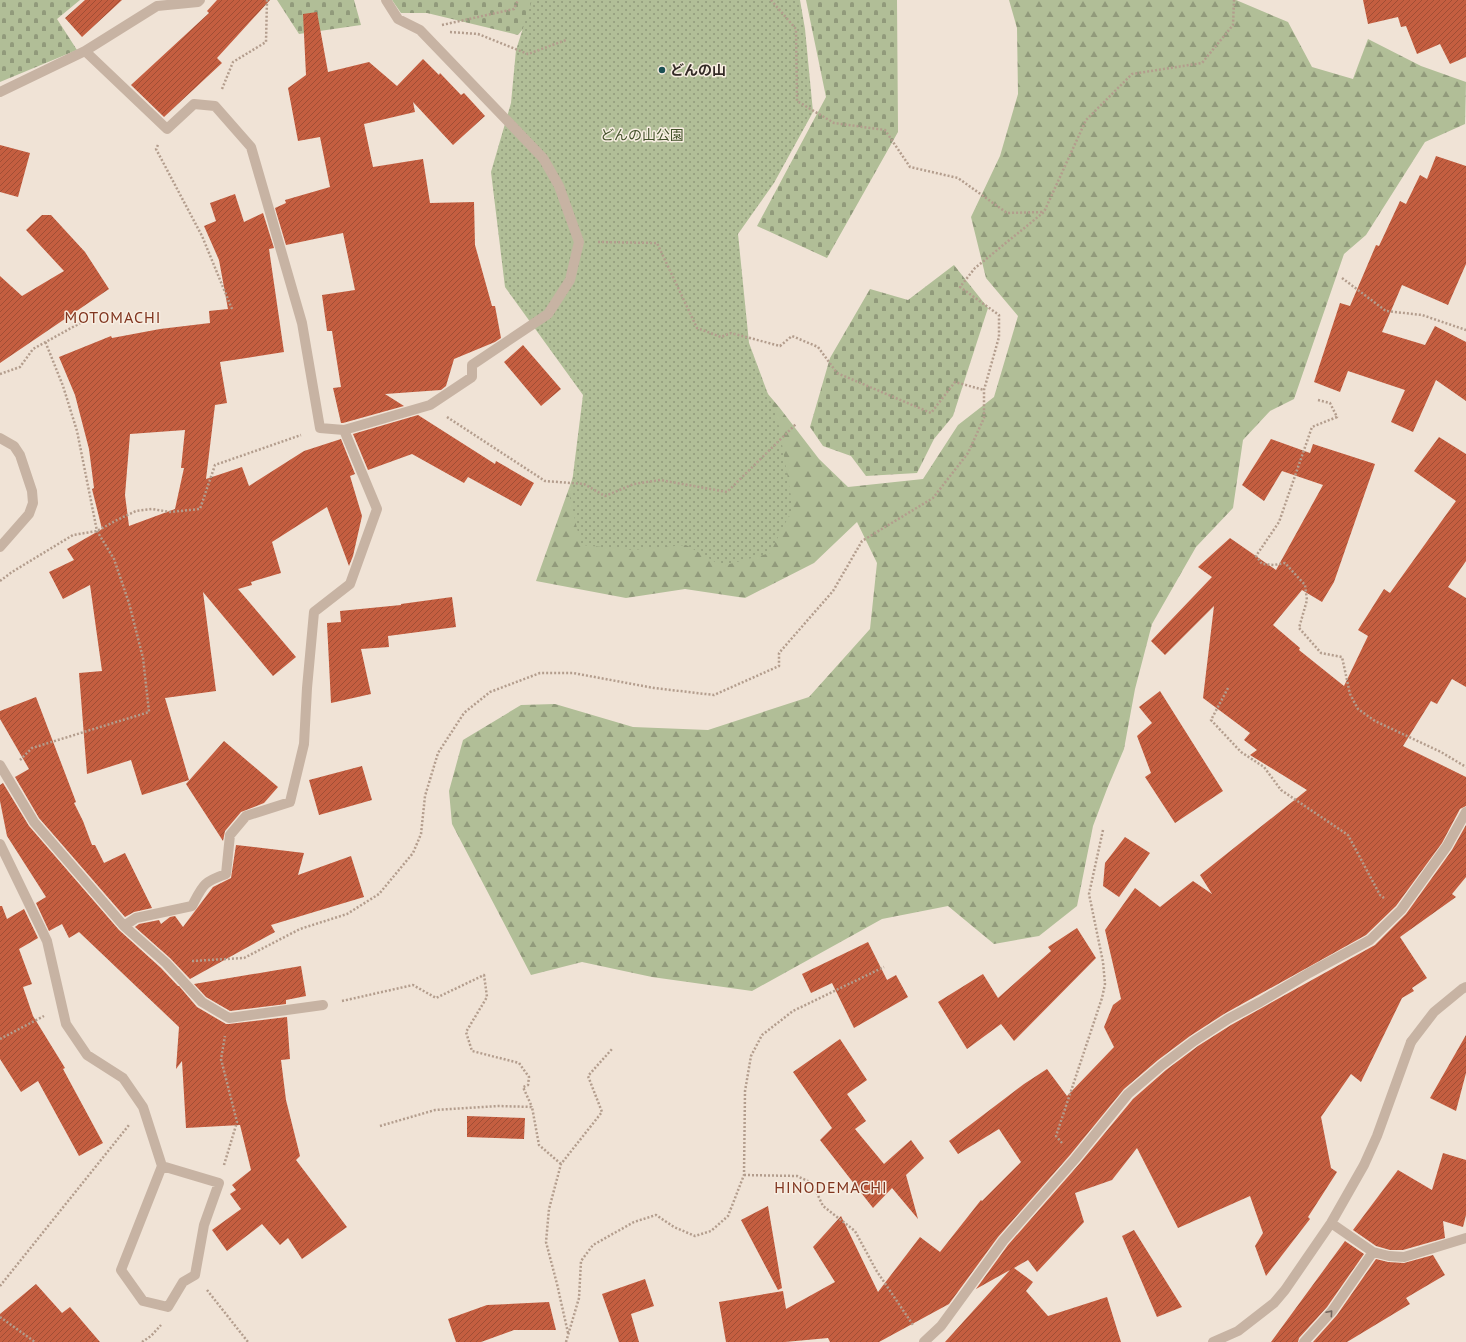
<svg xmlns="http://www.w3.org/2000/svg" width="1466" height="1342" font-family="'PT Sans','Noto Sans JP',sans-serif">
	<defs>
		<pattern id="forest-firs" width="22" height="20" patternUnits="userSpaceOnUse"><rect width="22" height="20" fill="#b1be97"/><path d="M5 1l3.5 6h-7zM16 11l3.5 6h-7z" fill="#919a7b"/></pattern>
		<pattern id="cemetery-stones" width="16" height="16" patternUnits="userSpaceOnUse"><rect width="16" height="16" fill="#b1be97"/><path d="M2 7V4a2 2 0 0 1 4 0v3zM10 15v-3a2 2 0 0 1 4 0v3z" fill="#919a7b"/></pattern>
		<pattern id="park-dots" width="8" height="8" patternUnits="userSpaceOnUse"><rect width="8" height="8" fill="#b1be97"/><path d="M2 2h.1M6 6h.1" fill="none" stroke="#919a7b" stroke-width="1.8" stroke-linecap="round"/></pattern>
		<pattern id="building-hatch" width="6" height="6" patternUnits="userSpaceOnUse"><rect width="6" height="6" fill="#c45e40"/><path d="M-1 1l2-2M0 6l6-6M5 7l2-2" fill="none" stroke="#a04e35"/></pattern>
	</defs>
	<rect width="100%" height="100%" fill="#f0e3d6"/>
	<path fill="url(#forest-firs)" d="M 1009,0 L 1236,0 L 1288,22 L 1312,67 L 1353,79 L 1368,39 L 1421,66 L 1466,82 L 1465,124 L 1425,142 L 1366,235 L 1344,254 L 1294,399 L 1270,411 L 1243,440 L 1233,508 L 1196,547 L 1152,624 L 1135,689 L 1124,749 L 1107,789 L 1093,826 L 1077,906 L 1039,936 L 994,944 L 948,906 L 882,919 L 752,991 L 652,977 L 582,962 L 531,975 L 452,824 L 449,791 L 463,740 L 521,705 L 555,704 L 633,727 L 708,730 L 809,697 L 870,629 L 877,563 L 857,522 L 814,563 L 745,598 L 685,589 L 626,598 L 536,581 L 604,390 L 733,353 L 779,407 L 819,459 L 848,487 L 923,479 L 958,425 L 994,397 L 1018,316 L 986,278 L 971,217 L 1000,156 L 1018,94 L 1017,28 Z"/>
	<path fill="url(#cemetery-stones)" d="M 0,0 L 80,0 L 57,19 L 77,50 L 0,82 Z
		M 277,0 L 354,0 L 361,25 L 299,34 Z
		M 392,0 L 547,0 L 518,35 L 427,13 L 401,13 Z
		M 806,0 L 897,0 L 898,132 L 827,258 L 757,226 L 826,97 Z
		M 954,265 L 988,308 L 953,416 L 934,439 L 917,473 L 866,476 L 851,456 L 823,446 L 810,427 L 830,358 L 870,289 L 908,300 Z"/>
	<path fill="url(#park-dots)" d="M 532,0 L 800,0 L 805,29 L 813,112 L 774,183 L 738,234 L 749,343 L 778,421 L 793,508 L 770,553 L 722,566 L 686,545 L 633,550 L 581,545 L 570,499 L 583,395 L 505,287 L 491,172 L 511,103 L 516,50 Z"/>
	<path fill="url(#building-hatch)" fill-rule="evenodd" d="M 85,0 L 122,0 L 82,37 L 65,18 Z
		M 217,0 L 270,0 L 217,58 L 222,63 L 164,117 L 131,85 L 209,13 L 207,11 Z
		M 1363,0 L 1466,0 L 1466,57 L 1450,64 L 1440,44 L 1417,54 L 1406,26 L 1401,27 L 1398,17 L 1368,24 Z
		M 317,12 L 328,72 L 369,62 L 397,86 L 423,59 L 439,75 L 440,73 L 461,95 L 464,93 L 485,116 L 453,145 L 413,102 L 415,112 L 364,124 L 373,167 L 423,159 L 430,203 L 474,202 L 475,245 L 492,306 L 495,306 L 501,338 L 495,342 L 454,359 L 446,386 L 441,390 L 385,394 L 404,406 L 343,423 L 341,423 L 333,388 L 341,387 L 332,331 L 327,331 L 322,295 L 355,290 L 343,233 L 286,245 L 275,208 L 286,203 L 285,200 L 330,187 L 320,137 L 298,141 L 288,88 L 306,75 L 303,14 Z
		M 0,145 L 30,153 L 18,197 L 0,192 Z
		M 1436,156 L 1466,166 L 1466,264 L 1448,305 L 1402,285 L 1382,332 L 1425,345 L 1435,326 L 1466,342 L 1466,401 L 1436,380 L 1413,432 L 1391,422 L 1405,390 L 1348,371 L 1340,392 L 1314,382 L 1340,303 L 1350,306 L 1376,245 L 1379,246 L 1400,201 L 1406,204 L 1420,175 L 1427,179 Z
		M 235,194 L 244,222 L 263,213 L 274,248 L 269,249 L 284,352 L 220,362 L 227,403 L 215,405 L 206,479 L 242,467 L 249,486 L 304,451 L 341,439 L 355,474 L 350,476 L 362,516 L 353,556 L 349,566 L 327,507 L 272,542 L 281,573 L 251,582 L 252,585 L 238,589 L 296,657 L 273,676 L 203,592 L 216,691 L 165,698 L 189,780 L 142,795 L 131,760 L 87,774 L 79,673 L 102,671 L 90,585 L 63,599 L 49,572 L 74,560 L 67,549 L 102,529 L 92,489 L 94,488 L 89,449 L 75,395 L 59,357 L 111,336 L 112,338 L 160,329 L 210,323 L 209,311 L 228,309 L 219,260 L 204,226 L 216,221 L 210,203 ZM 185,430 L 181,468 L 184,468 L 175,509 L 129,526 L 125,495 L 130,434 Z
		M 42,215 L 51,215 L 85,252 L 109,289 L 0,363 L 0,276 L 22,296 L 64,271 L 26,230 Z
		M 523,345 L 561,389 L 541,406 L 504,362 Z
		M 418,415 L 495,464 L 496,461 L 534,483 L 521,506 L 468,477 L 464,483 L 412,454 L 368,470 L 353,434 Z
		M 1439,437 L 1466,454 L 1466,561 L 1448,587 L 1466,598 L 1466,687 L 1452,679 L 1437,704 L 1431,701 L 1403,746 L 1466,777 L 1466,806 L 1460,809 L 1442,843 L 1396,906 L 1366,935 L 1224,1014 L 1190,1036 L 1158,1060 L 1124,1089 L 1070,1155 L 998,1237 L 949,1304 L 879,1342 L 830,1342 L 828,1338 L 785,1342 L 726,1342 L 719,1302 L 783,1291 L 786,1309 L 835,1282 L 813,1247 L 841,1216 L 878,1292 L 920,1237 L 940,1252 L 981,1200 L 982,1201 L 1021,1162 L 999,1129 L 958,1154 L 949,1141 L 1024,1084 L 1047,1069 L 1067,1096 L 1114,1047 L 1104,1027 L 1113,1005 L 1121,999 L 1105,930 L 1135,888 L 1160,907 L 1193,881 L 1212,894 L 1200,875 L 1307,790 L 1250,755 L 1257,750 L 1244,740 L 1250,733 L 1203,698 L 1214,606 L 1165,655 L 1151,641 L 1212,577 L 1198,567 L 1230,538 L 1276,570 L 1323,485 L 1282,471 L 1264,501 L 1242,485 L 1271,439 L 1310,453 L 1313,444 L 1375,464 L 1334,582 L 1322,602 L 1302,590 L 1273,625 L 1300,648 L 1299,650 L 1344,686 L 1368,636 L 1358,630 L 1384,589 L 1390,593 L 1456,501 L 1414,471 Z
		M 452,597 L 456,627 L 388,636 L 389,647 L 361,649 L 371,694 L 331,703 L 327,623 L 341,622 L 340,611 L 401,605 L 401,604 Z
		M 1160,691 L 1223,791 L 1175,823 L 1145,777 L 1151,773 L 1137,736 L 1152,723 L 1139,707 Z
		M 36,697 L 76,802 L 74,803 L 83,821 L 92,845 L 95,845 L 104,863 L 125,853 L 152,908 L 134,912 L 125,917 L 39,818 L 15,777 L 29,769 L 0,719 L 0,711 Z
		M 224,741 L 278,787 L 264,803 L 241,812 L 225,831 L 223,841 L 186,784 Z
		M 362,766 L 372,800 L 319,815 L 309,780 Z
		M 3,783 L 29,826 L 119,930 L 161,968 L 178,986 L 177,986 L 179,986 L 197,1007 L 226,1024 L 229,1024 L 287,1017 L 290,1059 L 281,1060 L 286,1100 L 300,1156 L 296,1160 L 347,1227 L 302,1259 L 288,1238 L 280,1245 L 262,1224 L 227,1251 L 212,1230 L 241,1209 L 230,1194 L 236,1190 L 232,1185 L 251,1170 L 240,1125 L 186,1128 L 182,1061 L 176,1069 L 179,1027 L 79,932 L 69,938 L 62,924 L 49,931 L 36,903 L 46,897 L 7,836 L 0,801 L 0,785 Z
		M 1466,825 L 1466,877 L 1452,894 L 1456,897 L 1400,937 L 1427,978 L 1412,988 L 1414,991 L 1402,998 L 1361,1082 L 1351,1074 L 1321,1117 L 1331,1168 L 1337,1172 L 1308,1217 L 1310,1219 L 1266,1276 L 1255,1246 L 1263,1233 L 1250,1196 L 1178,1228 L 1137,1148 L 1112,1180 L 1075,1193 L 1084,1222 L 1037,1272 L 1028,1260 L 1014,1268 L 1033,1282 L 1026,1291 L 1048,1316 L 1107,1297 L 1121,1342 L 945,1342 L 1010,1270 L 976,1289 L 1008,1245 L 1080,1163 L 1133,1099 L 1166,1070 L 1198,1046 L 1231,1025 L 1375,945 L 1406,914 L 1452,850 Z
		M 1125,837 L 1150,853 L 1119,897 L 1103,886 L 1105,863 Z
		M 236,845 L 304,853 L 298,875 L 351,856 L 364,897 L 271,925 L 275,932 L 190,979 L 170,958 L 135,927 L 139,924 L 159,920 L 161,924 L 170,917 L 175,916 L 183,927 L 213,887 L 231,878 Z
		M 0,906 L 2,906 L 7,919 L 24,909 L 38,938 L 19,949 L 32,984 L 23,987 L 33,1016 L 65,1068 L 63,1069 L 103,1143 L 79,1156 L 38,1081 L 21,1092 L 0,1059 Z
		M 1077,928 L 1096,958 L 1014,1041 L 1001,1024 L 967,1049 L 938,1002 L 983,974 L 998,998 L 1051,951 L 1048,947 Z
		M 868,942 L 887,980 L 896,975 L 908,997 L 854,1028 L 832,983 L 811,993 L 802,974 Z
		M 301,966 L 306,996 L 286,1000 L 286,1004 L 230,1011 L 206,997 L 194,984 Z
		M 1466,1035 L 1466,1073 L 1456,1111 L 1430,1098 Z
		M 840,1039 L 867,1080 L 847,1094 L 866,1121 L 855,1129 L 884,1164 L 911,1140 L 924,1158 L 906,1175 L 918,1219 L 892,1188 L 873,1208 L 820,1140 L 832,1128 L 793,1072 Z
		M 467,1116 L 525,1118 L 524,1139 L 467,1137 Z
		M 1443,1153 L 1466,1160 L 1466,1215 L 1463,1227 L 1443,1221 L 1445,1238 L 1403,1250 L 1390,1250 L 1376,1246 L 1353,1230 L 1398,1170 L 1432,1190 Z
		M 768,1206 L 782,1288 L 778,1290 L 741,1220 Z
		M 1134,1230 L 1182,1307 L 1157,1317 L 1122,1236 Z
		M 1345,1241 L 1364,1254 L 1327,1307 L 1299,1338 L 1298,1342 L 1271,1342 Z
		M 1433,1255 L 1445,1275 L 1406,1298 L 1410,1304 L 1347,1342 L 1313,1342 L 1337,1315 L 1376,1259 L 1388,1262 L 1404,1263 Z
		M 645,1279 L 654,1306 L 631,1314 L 639,1342 L 619,1342 L 602,1294 Z
		M 36,1284 L 62,1313 L 70,1307 L 100,1342 L 0,1342 L 0,1314 Z
		M 549,1302 L 556,1330 L 514,1330 L 481,1342 L 456,1342 L 448,1319 L 487,1305 Z"/>
	<g fill="none" stroke-linecap="round" stroke-linejoin="round">
		<path stroke="#b39d8d" stroke-width="2.5" stroke-dasharray="2 2" stroke-linecap="butt" d="M 771,0 L 796,29 L 797,101 L 834,123 L 885,130 L 910,167 L 958,178 L 1007,213 L 1043,212
			M 442,25 L 514,9 L 518,0
			M 450,32 L 478,34 L 528,54 L 566,40
			M 222,89 L 233,62 L 266,42 L 267,0
			M 158,145 L 156,149 L 202,236 L 232,309
			M 598,242 L 657,243 L 697,328 L 721,337 L 731,333 L 780,346 L 792,336 L 818,347 L 837,373 L 931,413 L 955,382 L 984,390
			M 1342,278 L 1386,311 L 1422,315 L 1466,330
			M 0,374 L 20,367 L 33,349 L 82,322
			M 1318,400 L 1330,403 L 1337,417 L 1312,427 L 1279,522 L 1256,556 L 1262,564 L 1274,565 L 1285,563 L 1305,585 L 1307,600 L 1299,628 L 1321,653 L 1342,657 L 1350,694 L 1358,709 L 1375,721 L 1441,752 L 1466,767
			M 447,417 L 545,481 L 584,484 L 605,496 L 634,484 L 660,480 L 727,492 L 796,424
			M 0,581 L 12,572 L 73,535 L 97,531 L 117,520 L 136,511 L 152,509 L 170,512 L 200,509 L 215,465 L 301,435
			M 1228,688 L 1211,720 L 1241,752 L 1264,767 L 1281,790 L 1348,835 L 1380,895 L 1384,898
			M 20,760 L 32,748 L 149,712 L 143,658 L 129,603 L 114,559 L 97,531 L 77,431 L 63,386 L 45,341
			M 192,961 L 244,958 L 300,929 L 347,914 L 379,894 L 413,853 L 421,834 L 425,796 L 438,753 L 464,713 L 490,692 L 540,673 L 573,673 L 654,688 L 714,695 L 779,666 L 779,653 L 833,591 L 862,541 L 933,498 L 968,453 L 984,418 L 984,390 L 999,337 L 999,315 L 960,287 L 975,268 L 1044,212 L 1086,120 L 1132,74 L 1202,63 L 1233,25 L 1234,0
			M 342,1001 L 413,985 L 436,998 L 484,975 L 487,997 L 466,1032 L 472,1051 L 519,1063 L 529,1077 L 528,1085 L 523,1087 L 532,1107
			M 0,1039 L 44,1016
			M 380,1126 L 435,1110 L 499,1106 L 532,1107 L 539,1145 L 561,1164
			M 1062,1143 L 1056,1136 L 1102,998 L 1105,984 L 1103,962 L 1089,894 L 1103,830
			M 224,1165 L 237,1122 L 221,1059 L 225,1036
			M 744,1175 L 797,1176 L 812,1183 L 823,1206 L 855,1231 L 876,1270 L 913,1325
			M 0,1286 L 129,1125
			M 207,1290 L 248,1342
			M 0,1317 L 35,1342
			M 568,1333 L 557,1284 L 546,1242 L 549,1209 L 561,1164 L 602,1112 L 588,1076 L 612,1049
			M 142,1342 L 151,1336 L 161,1325
			M 566,1342 L 579,1298 L 581,1261 L 593,1245 L 634,1222 L 656,1215 L 674,1227 L 695,1236 L 711,1231 L 728,1216 L 744,1175 L 745,1091 L 751,1056 L 762,1035 L 793,1011 L 884,967"/>
		<path stroke="#c7b3a3" stroke-width="10" d="M 85,51 L 157,6 L 198,2 L 200,0
			M 0,92 L 85,51 L 167,129 L 194,104 L 215,106 L 251,147 L 302,323 L 320,428 L 344,430 L 377,509 L 350,584 L 314,612 L 307,688 L 304,744 L 290,802 L 246,816 L 230,835 L 226,874 C 203,882 203,885 192,906 L 136,918 L 124,926
			M 344,430 L 430,405 L 472,377 L 472,365 L 548,314 L 570,280 L 579,242 L 559,186 L 543,158 L 420,30 L 398,19 L 386,0
			M 0,438 L 14,446 L 20,455 L 32,491 L 33,503 L 29,514 L 0,547
			M 0,765 L 34,822 L 124,926 L 166,963 L 202,1002 L 229,1018 L 323,1005
			M 0,844 L 47,941 L 66,1024 L 87,1055 L 123,1078 L 143,1107 L 162,1166
			M 162,1166 L 219,1183 L 204,1225 L 195,1275 L 183,1282 L 168,1307 L 143,1301 L 121,1270 Z
			M 1331,1223 L 1373,1252 L 1389,1256 L 1404,1257 L 1466,1238
			M 924,1342 L 941,1326 L 1003,1241 L 1075,1159 L 1128,1094 L 1162,1065 L 1194,1041 L 1228,1019 L 1260,1002 L 1309,973 L 1370,940 L 1401,910 L 1447,846 L 1466,812
			M 1213,1342 L 1238,1331 L 1274,1303 L 1285,1290 L 1331,1223 L 1364,1165 L 1377,1136 L 1411,1042
			M 1304,1342 L 1332,1311 L 1373,1252"/>
		<path stroke="#c7b3a3" stroke-width="10" d="M 1411,1042 L 1434,1012 L 1462,989 L 1466,987"/>
	</g>
	<defs><path id="oneway-chevron" d="M-2-3.5L2.5 0L-2 3.5" fill="none" stroke-width="1.6" stroke-linecap="round" stroke-linejoin="round"/></defs>
	<use stroke="#75675e" href="#oneway-chevron" transform="translate(1330 1313) rotate(-49)"/>
	<circle fill="#1b5053" stroke="#f8eee2" stroke-width="1.5" cx="662" cy="70" r="4"/>
	<g text-anchor="middle" stroke-width="3" stroke-linejoin="round" paint-order="stroke">
		<g font-size="14" font-weight="bold" fill="#322925" stroke="#f8eee2" text-anchor="start">
			<text x="670" y="75">どんの山</text>
		</g>
		<g font-size="14" fill="#425029" stroke="#f8eee2">
			<text x="642" y="140">どんの山公園</text>
		</g>
		<g font-size="16" letter-spacing="1" fill="#80351f" stroke="#f8eee2">
			<text x="113" y="323">MOTOMACHI</text>
			<text x="831" y="1193">HINODEMACHI</text>
		</g>
	</g>
</svg>
